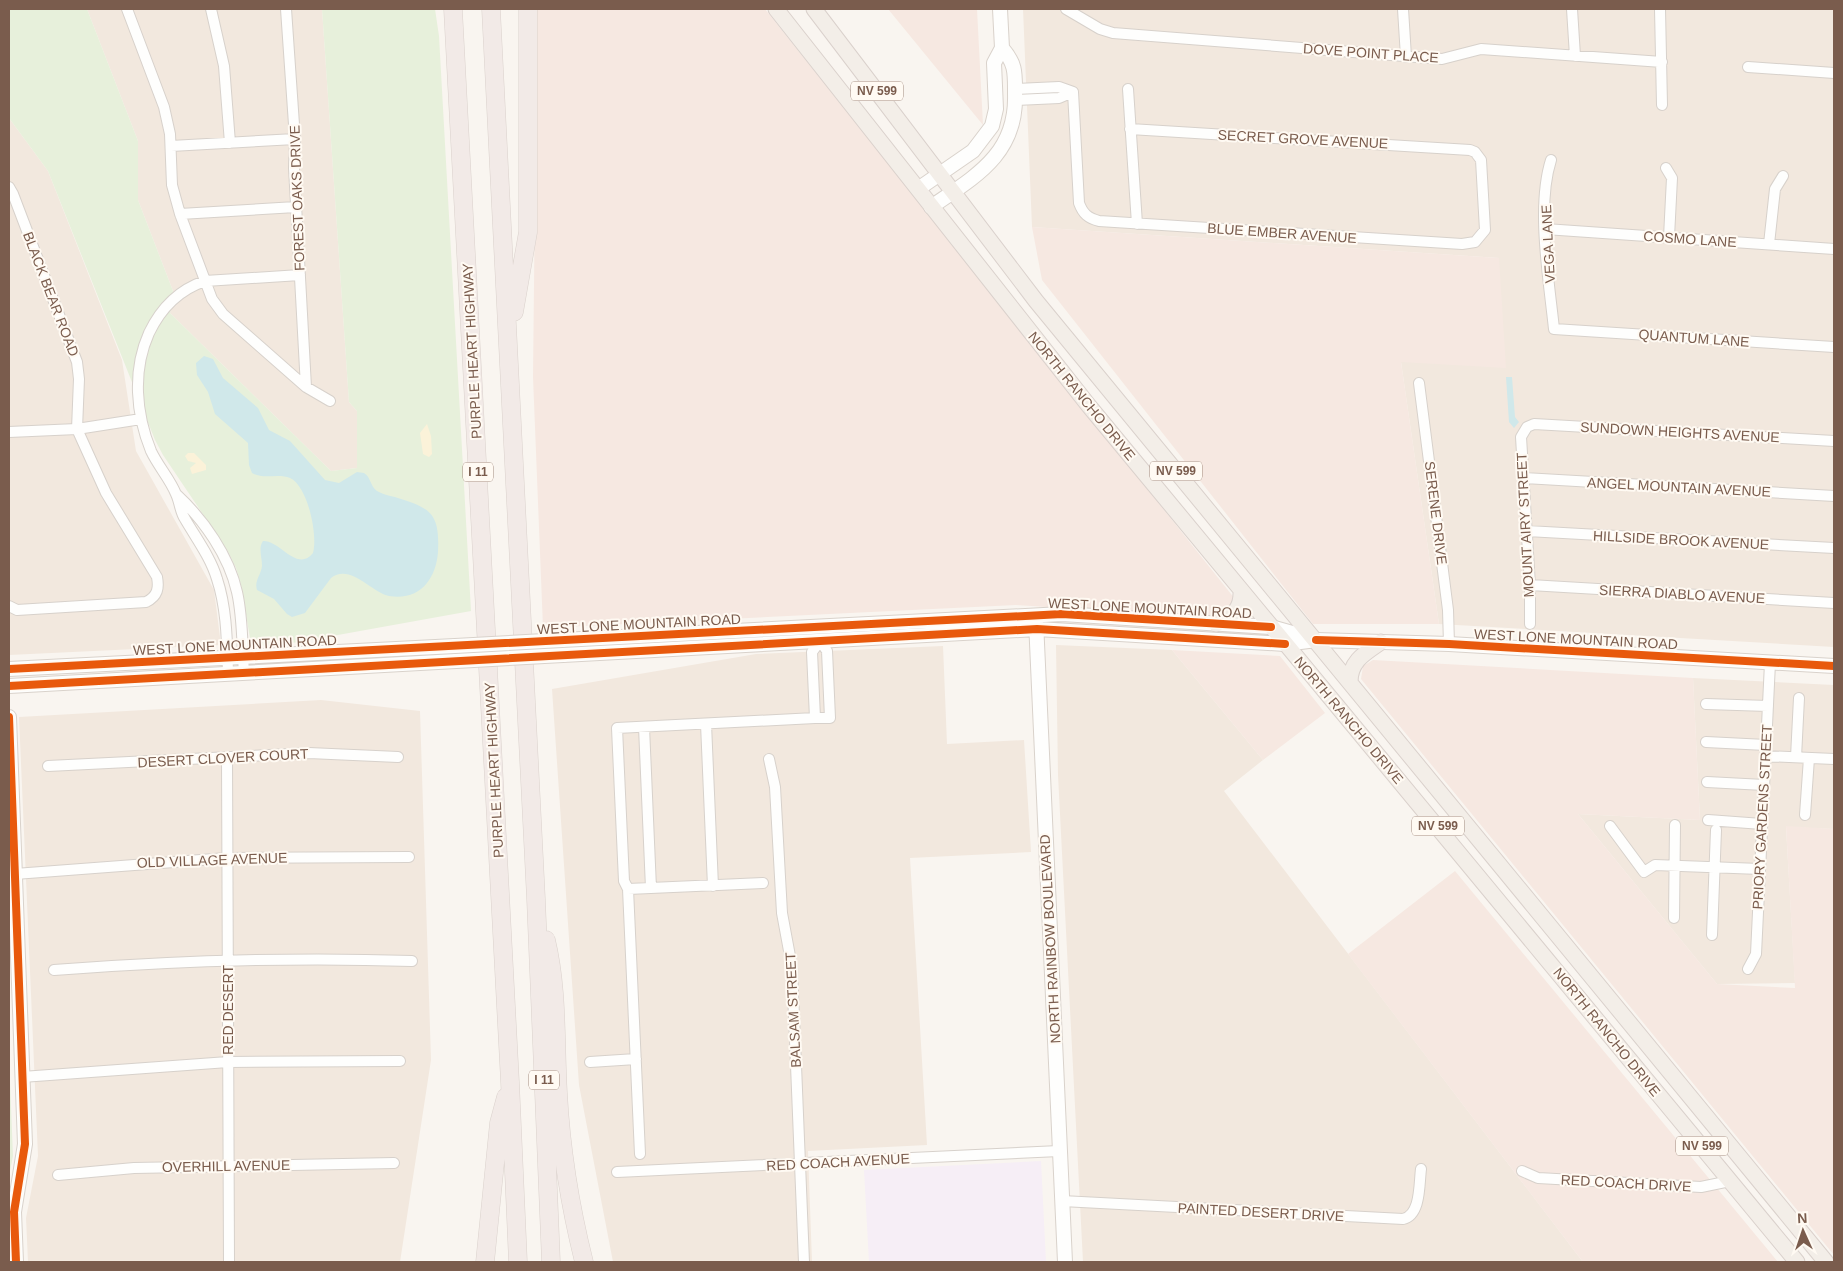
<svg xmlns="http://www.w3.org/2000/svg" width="1843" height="1271" font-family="Arial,sans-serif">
	<rect width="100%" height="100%" fill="#f9f5f0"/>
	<path fill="#f2e8de" d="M 87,9 L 322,9 L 349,402 L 357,411 L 357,468 L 331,471 L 170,313 L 173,291 L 138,200 L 138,141 Z
		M 1023,9 L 1834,9 L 1834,647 L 1439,624 L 1401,362 L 1499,258 L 1032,227 Z
		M 9,118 L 48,171 L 122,360 L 136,451 L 214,590 L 221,645 L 9,655 Z
		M 1056,645 L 1172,650 L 1263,760 L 1224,791 L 1583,1262 L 1083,1262 L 1058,775 Z
		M 943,646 L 947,744 L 1024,740 L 1031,852 L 910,858 L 927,1145 L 808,1151 L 812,1262 L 613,1262 L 579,1085 L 552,689 L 756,654 Z
		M 1693,678 L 1834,685 L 1834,829 L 1786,827 L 1795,983 L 1717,984 L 1578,814 L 1700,820 Z
		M 321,700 L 420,711 L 431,1060 L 400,1262 L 28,1262 L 26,1218 L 38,1156 L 19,717 Z"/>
	<path fill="#f6e8e1" d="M 537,9 L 765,9 L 1235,599 L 1229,606 L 1214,618 L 1016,605 L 543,628 L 533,377 Z
		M 888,9 L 977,9 L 983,125 Z
		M 1032,227 L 1499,258 L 1506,368 L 1401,362 L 1439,624 L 1313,624 L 1042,280 Z
		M 1172,650 L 1280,656 L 1325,713 L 1263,760 Z
		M 1373,660 L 1693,678 L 1700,820 L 1578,814 L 1717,984 L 1795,988 L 1786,826 L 1834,829 L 1834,1255 L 1361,679 L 1363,666 Z
		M 1455,871 L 1778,1262 L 1583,1262 L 1348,954 Z"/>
	<path fill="#f6eef6" d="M 1041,1161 L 1046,1262 L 869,1262 L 864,1170 Z"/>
	<path fill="#e7f0db" d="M 9,9 L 87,9 L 138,141 L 138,200 L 173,291 L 170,313 L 331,471 L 357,468 L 357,411 L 349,402 L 322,9 L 435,9 L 439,36 L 471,611 L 299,642 L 267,646 L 251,644 L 241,585 L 236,568 L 227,550 L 163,455 L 155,440 L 48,171 L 9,118 Z
		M 9,1057 L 13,1156 L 9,1176 Z"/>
	<path fill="#fbf2d9" d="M 427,424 L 431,436 L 432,454 L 429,457 L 423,454 L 420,433 Z
		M 188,453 L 194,453 L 206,465 L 206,470 L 192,474 L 190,468 L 196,463 L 188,461 L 185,456 Z"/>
	<path fill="#d0e8ea" d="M 204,356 L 213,359 L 223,378 L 258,408 L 269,430 L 290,441 L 325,480 L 339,483 L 357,472 L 364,473 C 371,477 370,486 377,491 C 382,494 389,496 395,497 C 430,508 440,512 438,552 C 436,579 420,601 389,596 C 371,592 350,563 331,578 L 305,613 L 292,617 L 287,614 L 274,599 L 257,590 C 254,581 261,575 262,566 C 262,557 258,548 263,541 C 280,540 297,573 313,553 C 318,536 308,486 290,478 C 278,473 263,480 252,473 L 249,465 L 248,443 L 215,414 L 208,392 L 197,375 L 196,363 Z
		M 1506,377 L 1512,377 L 1515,417 L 1519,422 L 1514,428 L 1509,422 Z"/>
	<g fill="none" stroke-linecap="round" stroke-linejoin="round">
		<defs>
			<path id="street" d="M 127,9 L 164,107 L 170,134 L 172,185 L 180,214 L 212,299 L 223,314 L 306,387 L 330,401
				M 211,9 L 224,66 L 230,143
				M 286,9 L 295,139 L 294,168 L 306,387
				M 1066,9 L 1100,29 L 1113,33 L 1442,59 L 1481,49 L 1662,62
				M 1403,9 L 1406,57
				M 1572,9 L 1575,56
				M 1660,9 L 1662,105
				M 1748,67 L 1834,73
				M 1015,89 L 1059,87 L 1073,92
				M 1128,89 L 1137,224
				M 1073,92 L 1079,203 C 1083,214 1088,218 1099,221 L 1462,244 L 1475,242 L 1485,230 L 1481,160 L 1475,152 L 1470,150 L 1130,129
				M 1016,100 L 1059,98 L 1073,92
				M 171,146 L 295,139
				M 1551,160 C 1536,207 1549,280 1554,329 L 1834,347
				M 1666,168 L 1672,178 L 1669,237
				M 9,187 L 13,194 L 77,362 L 79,379 L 77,429 L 106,493 L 157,577 C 159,588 158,596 146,602 L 17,610 L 9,606
				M 180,214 L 296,207
				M 1545,229 L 1834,249
				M 1769,244 L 1775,189 L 1783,176
				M 1419,383 L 1448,610 L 1449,644
				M 9,432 L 77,429 L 141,419
				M 1524,478 L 1834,496
				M 177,495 C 204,520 229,556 237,592 C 243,618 242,646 244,673
				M 1527,531 L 1834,548
				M 1530,585 L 1834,603
				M 1530,624 L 1530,585 L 1521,437 L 1527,427 L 1534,424 L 1834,441
				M 228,673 C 227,643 227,609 217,579 C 211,558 196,538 185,519 C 180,512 180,502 176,494 C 170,479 158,466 151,451 C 136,414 132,371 149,333 C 161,308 178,290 205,281 L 300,275
				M 1706,704 L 1768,706
				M 706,724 L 713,886
				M 644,727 L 651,888
				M 1706,742 L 1766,745
				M 1765,756 L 1834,759
				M 227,757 L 229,1262
				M 1796,757 L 1799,698
				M 769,759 L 775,787 L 782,913 L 792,967 L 804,1262
				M 48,766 L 309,753 L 398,757
				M 1707,782 L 1764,785
				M 1805,815 L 1809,758
				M 1708,820 L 1762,824
				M 1610,826 L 1644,872 L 1655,865 L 1760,869
				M 15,874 L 227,858 L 409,857
				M 628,889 L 763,883
				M 1674,918 L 1675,825
				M 1712,935 L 1716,830
				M 1748,969 L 1756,954 L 1770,663
				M 54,970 C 172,961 293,957 412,961
				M 590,1062 L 636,1059
				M 22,1077 L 228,1062 L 400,1061
				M 640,1154 L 628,889 L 624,881 L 617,728 L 815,718 L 830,718 L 827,651 L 820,641 L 812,652 L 815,718
				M 1522,1171 L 1538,1178 L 1701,1187 L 1730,1181
				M 617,1172 L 1059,1151
				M 58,1175 L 134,1168 L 394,1163
				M 1062,1201 L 1403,1219 C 1421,1215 1419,1184 1421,1169"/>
			<path id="secondary" d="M 918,189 L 973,151 L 992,126 L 996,109 L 994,63 L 1002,48 L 1000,9
				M 931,207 C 976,176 1017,154 1015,94 C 1015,73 1016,64 1002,48
				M 1036,621 L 1065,1262
				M 562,640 L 1062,614 L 1271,627 L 1310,638
				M 563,655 L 1037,629 L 1285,644 L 1316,640 L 1449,644 L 1834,666
				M 9,669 L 455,646
				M 9,686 L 456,661
				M 9,717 L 25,1144 L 14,1212 L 16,1262"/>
			<path id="primary" d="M 776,9 L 1089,406 L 1797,1262
				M 814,9 L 1036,301 L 1826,1262
				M 1216,624 C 1232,616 1242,610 1241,591
				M 1350,682 C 1350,661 1365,653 1381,642"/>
			<path id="highway" d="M 453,9 L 510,1082 L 518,1262
				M 491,9 L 536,899 L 551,1262
				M 514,312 L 528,232 L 528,9
				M 546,940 C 558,990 555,1042 558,1093 C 561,1150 570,1206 584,1262
				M 485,1262 L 499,1123 L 506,1097"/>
		</defs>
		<use href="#street" stroke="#d7d1cb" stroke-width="12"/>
		<use href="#secondary" stroke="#d9d2cb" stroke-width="16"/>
		<use href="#primary" stroke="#dad1cc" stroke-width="17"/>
		<use href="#highway" stroke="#dad1cc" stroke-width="19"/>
		<use href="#street" stroke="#fefefd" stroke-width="10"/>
		<use href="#secondary" stroke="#fefefd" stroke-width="14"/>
		<use href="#primary" stroke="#f3eee8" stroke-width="15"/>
		<use href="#highway" stroke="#f2eae7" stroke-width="18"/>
		<defs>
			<path id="secondary-bridge" d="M 455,646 L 562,640
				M 456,661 L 563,655"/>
		</defs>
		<use href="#secondary-bridge" stroke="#d9d2cb" stroke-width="16" stroke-linecap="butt"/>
		<use href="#secondary-bridge" stroke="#fefefd" stroke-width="14"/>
		<defs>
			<path id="cycleway" d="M 1316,640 L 1449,644 L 1834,666
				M 9,669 L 1062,614 L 1271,627
				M 9,686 L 1037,629 L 1285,644
				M 9,717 L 25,1144 L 14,1212 L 16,1262"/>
		</defs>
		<use href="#cycleway" stroke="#fffaf3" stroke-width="11"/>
		<use href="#cycleway" stroke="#e8590c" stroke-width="8"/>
	</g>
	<g text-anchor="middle" stroke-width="4" stroke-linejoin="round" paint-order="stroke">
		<g fill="#fffaf3" stroke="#a28b7f" stroke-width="1">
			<rect x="851" y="81.5" width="52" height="19" rx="4"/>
			<rect x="1150" y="461.5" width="52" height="19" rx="4"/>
			<rect x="463" y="462.5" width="30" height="19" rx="4"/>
			<rect x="1412" y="816.5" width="52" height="19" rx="4"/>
			<rect x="529" y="1070.5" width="30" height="19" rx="4"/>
			<rect x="1676" y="1136.5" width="52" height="19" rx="4"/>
		</g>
		<g font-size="12" font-weight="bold" fill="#7a5c4d">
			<text x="877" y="95">NV 599</text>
			<text x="1176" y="475">NV 599</text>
			<text x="478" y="476">I 11</text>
			<text x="1438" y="830">NV 599</text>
			<text x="544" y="1084">I 11</text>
			<text x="1702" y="1150">NV 599</text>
		</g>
		<g font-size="14" fill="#7a5c4d" stroke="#fffaf3">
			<text transform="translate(1371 53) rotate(4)" y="5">DOVE POINT PLACE</text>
			<text transform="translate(1303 139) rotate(3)" y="5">SECRET GROVE AVENUE</text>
			<text transform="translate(297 198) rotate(-92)" y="5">FOREST OAKS DRIVE</text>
			<text transform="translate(1282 233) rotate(4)" y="5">BLUE EMBER AVENUE</text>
			<text transform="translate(1690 239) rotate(4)" y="5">COSMO LANE</text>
			<text transform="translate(1548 244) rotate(-93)" y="5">VEGA LANE</text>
			<text transform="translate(51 294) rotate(69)" y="5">BLACK BEAR ROAD</text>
			<text transform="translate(1694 338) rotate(4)" y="5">QUANTUM LANE</text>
			<text transform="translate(472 351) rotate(-93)" y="5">PURPLE HEART HIGHWAY</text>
			<text transform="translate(1082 396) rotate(51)" y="5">NORTH RANCHO DRIVE</text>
			<text transform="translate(1680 432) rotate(3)" y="5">SUNDOWN HEIGHTS AVENUE</text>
			<text transform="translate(1679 487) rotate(3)" y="5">ANGEL MOUNTAIN AVENUE</text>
			<text transform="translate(1436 513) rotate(83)" y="5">SERENE DRIVE</text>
			<text transform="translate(1525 525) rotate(-93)" y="5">MOUNT AIRY STREET</text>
			<text transform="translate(1681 540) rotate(3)" y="5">HILLSIDE BROOK AVENUE</text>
			<text transform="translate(1682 594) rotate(3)" y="5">SIERRA DIABLO AVENUE</text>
			<text transform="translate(1150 608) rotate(3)" y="5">WEST LONE MOUNTAIN ROAD</text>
			<text transform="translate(639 624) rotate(-3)" y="5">WEST LONE MOUNTAIN ROAD</text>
			<text transform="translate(1576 639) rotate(3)" y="5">WEST LONE MOUNTAIN ROAD</text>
			<text transform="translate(235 645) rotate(-3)" y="5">WEST LONE MOUNTAIN ROAD</text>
			<text transform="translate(1349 720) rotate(50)" y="5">NORTH RANCHO DRIVE</text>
			<text transform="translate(223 758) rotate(-3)" y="5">DESERT CLOVER COURT</text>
			<text transform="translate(494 770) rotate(-93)" y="5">PURPLE HEART HIGHWAY</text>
			<text transform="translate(1762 817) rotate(-87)" y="5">PRIORY GARDENS STREET</text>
			<text transform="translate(212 860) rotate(-2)" y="5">OLD VILLAGE AVENUE</text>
			<text transform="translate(1050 939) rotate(-93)" y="5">NORTH RAINBOW BOULEVARD</text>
			<text transform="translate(228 1010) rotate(-90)" y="5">RED DESERT</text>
			<text transform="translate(793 1010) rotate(-93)" y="5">BALSAM STREET</text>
			<text transform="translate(1607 1032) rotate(51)" y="5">NORTH RANCHO DRIVE</text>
			<text transform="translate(838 1162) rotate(-3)" y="5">RED COACH AVENUE</text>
			<text transform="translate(226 1166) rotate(-1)" y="5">OVERHILL AVENUE</text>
			<text transform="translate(1626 1183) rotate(3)" y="5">RED COACH DRIVE</text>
			<text transform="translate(1261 1212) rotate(3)" y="5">PAINTED DESERT DRIVE</text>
		</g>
	</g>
	<rect width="1843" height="1271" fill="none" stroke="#7a5c4d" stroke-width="20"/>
	<g transform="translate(1803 1231) rotate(357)" stroke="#fffaf3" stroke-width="4" paint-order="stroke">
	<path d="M0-4L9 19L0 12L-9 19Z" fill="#7a5c4d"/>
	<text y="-8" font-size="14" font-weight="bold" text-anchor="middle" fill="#7a5c4d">N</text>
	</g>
</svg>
